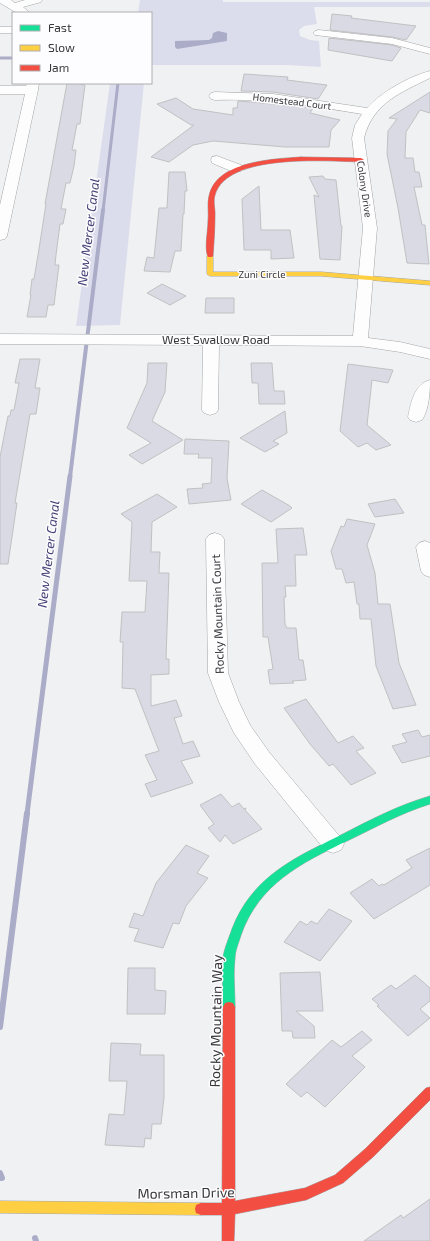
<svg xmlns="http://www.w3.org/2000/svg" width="430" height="1241" font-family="'Exo 2',sans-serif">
	<rect width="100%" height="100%" fill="#f0f1f3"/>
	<path fill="#dcddec" d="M 140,0 L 223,0 L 223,2 L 430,2 L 430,7 L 314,7 L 317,24 L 304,26 L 299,30 L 300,36 L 310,40 L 319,41 L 321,67 L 287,65 L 151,65 L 151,13 L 138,13 Z
		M 110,83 L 144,83 L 120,325 L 76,326 Z"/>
	<path fill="#abacc8" d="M 218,31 L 227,33 L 227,41 L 177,49 L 175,47 L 175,41 L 209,40 L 212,38 L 213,33 Z"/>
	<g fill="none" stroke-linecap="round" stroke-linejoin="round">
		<path stroke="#abacc8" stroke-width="3" d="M 0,58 L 13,58
			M 103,211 L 118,83"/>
		<path stroke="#abacc8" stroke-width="4" d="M 70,477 L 103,210"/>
		<path stroke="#abacc8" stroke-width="5" d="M 27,814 L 70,476"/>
		<path stroke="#abacc8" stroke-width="6" d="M 0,1027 L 27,813
			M 0,1173 L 2,1178
			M 35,1238 L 36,1241"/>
	</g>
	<path fill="#d9dae3" stroke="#c1c1c3" d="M 332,14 L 352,16 L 351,18 L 416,26 L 406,40 L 392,37 L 330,30 Z
		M 329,38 L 392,45 L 401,48 L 392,61 L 328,50 Z
		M 244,74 L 288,77 L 287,80 L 327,85 L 318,99 L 273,92 L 241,91 Z
		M 67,83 L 82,83 L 82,85 L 85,85 L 80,124 L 77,124 L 72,150 L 76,150 L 74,166 L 70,183 L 66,183 L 61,209 L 66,209 L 63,224 L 60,224 L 56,255 L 55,265 L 59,265 L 54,305 L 48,305 L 46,317 L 27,317 L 31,295 L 30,295 L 32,279 L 34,279 L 39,249 L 46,204 L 45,204 Z
		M 430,92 L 430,113 L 420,110 L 406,132 L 405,158 L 413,158 L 415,172 L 419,172 L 422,187 L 414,187 L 422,225 L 425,225 L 429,264 L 407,263 L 398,208 L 387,154 L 388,131 L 397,119 L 389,118 Z
		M 176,98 L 193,109 L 233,115 L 233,108 L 237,108 L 238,101 L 252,102 L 313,108 L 310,113 L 340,120 L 331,130 L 329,147 L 285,147 L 213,141 L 193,145 L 169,162 L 151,157 L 194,125 L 191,125 L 157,104 Z
		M 169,172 L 185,172 L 187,191 L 185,191 L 184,214 L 183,214 L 181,251 L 175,251 L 170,272 L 144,271 L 147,257 L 154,258 L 159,208 L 167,208 Z
		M 323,176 L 325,179 L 336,180 L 341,226 L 342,226 L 340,260 L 320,259 L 314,195 L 319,197 L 309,177 Z
		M 259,186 L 261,230 L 290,230 L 294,258 L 271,259 L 271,250 L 244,250 L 242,199 Z
		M 162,284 L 186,296 L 170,305 L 147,293 Z
		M 206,298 L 234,298 L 234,313 L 205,313 Z
		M 20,359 L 40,359 L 35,388 L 40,388 L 36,414 L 30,414 L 15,503 L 17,503 L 8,564 L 0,564 L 0,457 L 8,416 L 10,416 L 11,410 L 14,410 L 19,383 L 15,383 Z
		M 148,363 L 167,363 L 165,392 L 152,421 L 183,440 L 142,464 L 129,455 L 151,443 L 127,428 L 147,383 Z
		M 251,363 L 272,363 L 274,391 L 284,391 L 285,404 L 259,404 L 258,383 L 252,383 Z
		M 348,364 L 393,370 L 388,383 L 372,380 L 367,425 L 391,445 L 376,450 L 367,443 L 358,447 L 340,431 Z
		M 285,411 L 287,433 L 273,441 L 279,444 L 265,452 L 240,438 Z
		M 185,439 L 229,441 L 227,478 L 231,500 L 189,504 L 187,489 L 203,488 L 202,484 L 211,483 L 212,458 L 198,458 L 199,454 L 184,454 Z
		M 262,490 L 290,506 L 292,508 L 271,522 L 241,504 Z
		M 157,494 L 177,507 L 152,522 L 151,552 L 160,552 L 159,573 L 169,573 L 166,659 L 169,659 L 169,674 L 151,675 L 151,706 L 176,700 L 182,716 L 174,718 L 183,744 L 193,741 L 200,756 L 181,761 L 193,783 L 151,797 L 145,784 L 157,780 L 145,755 L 159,751 L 135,689 L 122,688 L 123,642 L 120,642 L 122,612 L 145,612 L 147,581 L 129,581 L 132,522 L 121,514 Z
		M 395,499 L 404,513 L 375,517 L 368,504 Z
		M 347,519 L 375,524 L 367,545 L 375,573 L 378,604 L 390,604 L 399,663 L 416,705 L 393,709 L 376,666 L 371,619 L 360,619 L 359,604 L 357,604 L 354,582 L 346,583 L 342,569 L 336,569 L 331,551 L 341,526 L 344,527 Z
		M 303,528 L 307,555 L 295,555 L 296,586 L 285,586 L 286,597 L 284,597 L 285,624 L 287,628 L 296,628 L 299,660 L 303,660 L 306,680 L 292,681 L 294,683 L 270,684 L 268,670 L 273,669 L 268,637 L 263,637 L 262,563 L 278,563 L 276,529 Z
		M 306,699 L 338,743 L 353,736 L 364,748 L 356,751 L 376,773 L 351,785 L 333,764 L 329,766 L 310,744 L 284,708 Z
		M 418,730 L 422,737 L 430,735 L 430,756 L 402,763 L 392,746 L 407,742 L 402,734 Z
		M 221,794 L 232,807 L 239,803 L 244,809 L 246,808 L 245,810 L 262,829 L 233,844 L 225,835 L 220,842 L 208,828 L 214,824 L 200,805 Z
		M 186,845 L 209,856 L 197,873 L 208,878 L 186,906 L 179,924 L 173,923 L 163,948 L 134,941 L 139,929 L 129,927 L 134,913 L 143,916 L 156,883 Z
		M 430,848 L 430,885 L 374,919 L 350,893 L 372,879 L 379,886 L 382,884 L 384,885 L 412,868 L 406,860 Z
		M 329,909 L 352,921 L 320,961 L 284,942 L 300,921 L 307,925 L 311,921 L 317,924 Z
		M 128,968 L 155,968 L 155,990 L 166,991 L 165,1014 L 127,1014 Z
		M 320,972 L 323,1011 L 296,1011 L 314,1026 L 315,1038 L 293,1038 L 292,1031 L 282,1031 L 280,973 Z
		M 415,975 L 430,988 L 430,1001 L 420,1009 L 430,1018 L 408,1036 L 377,1006 L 379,1005 L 372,999 L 391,985 L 396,989 Z
		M 362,1031 L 372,1040 L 352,1056 L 365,1067 L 325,1107 L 307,1092 L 301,1097 L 286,1084 L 332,1040 L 341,1047 Z
		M 111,1043 L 141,1044 L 140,1055 L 164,1055 L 164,1097 L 161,1124 L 152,1124 L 151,1139 L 145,1138 L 144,1147 L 105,1145 L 109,1114 L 124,1115 L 127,1081 L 109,1081 Z
		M 430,1199 L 430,1241 L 364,1241 L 401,1215 L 403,1218 Z"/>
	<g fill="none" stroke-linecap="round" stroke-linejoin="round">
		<defs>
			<path id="street" d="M 0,0 L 11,0 L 15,3 L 25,0 L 42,0 L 41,2 L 23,7 L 30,13 L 17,13 L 0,3 Z
				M 0,27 L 13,27 L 13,33 L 0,33 Z
				M 319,30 L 392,38 L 430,48 L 430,54 L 392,44 L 315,35 L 313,33 L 315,31 Z
				M 430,71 L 430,78 C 400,93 373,103 364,138 L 377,228 L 368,338 L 400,342 L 430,349 L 430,359 L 400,352 L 360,346 L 219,345 L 218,410 L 216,413 L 210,415 L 204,413 L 202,410 L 203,345 L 0,344 L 0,334 L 353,336 L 363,228 L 352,138 L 355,125 L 362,114 C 313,106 265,98 215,100 L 211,99 L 209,96 L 211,93 L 215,92 L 273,94 L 367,108 C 381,92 410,76 430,71 Z
				M 27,83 L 39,83 L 38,90 L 7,236 L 5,239 L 0,240 L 0,205 L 25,94 L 0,94 L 0,86 L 26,86 Z
				M 217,156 L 241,165 L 242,168 L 241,171 L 231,171 L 212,163 L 211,160 L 212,157 Z
				M 430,380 C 430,392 429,410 422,420 L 416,422 L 410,420 L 408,417 C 411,403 414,384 430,380 Z
				M 215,533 L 221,535 L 224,539 L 228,673 L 239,702 L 250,725 L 269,752 L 341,838 L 344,844 L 341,850 L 333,853 L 325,850 L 255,764 L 234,733 L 219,702 L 208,673 L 206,539 L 209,535 Z
				M 425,541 L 430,543 L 430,577 L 424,575 L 421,571 L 416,547 L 419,543 Z"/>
			<path id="fast" d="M 430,796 L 430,804 C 401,813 374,828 347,841 C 301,863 259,884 241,935 C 239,942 235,951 235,958 C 233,974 235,991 235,1007 L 233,1011 L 229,1012 L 225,1011 L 223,1007 C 223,991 222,974 223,958 C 224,949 229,938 232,929 C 252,877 294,858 341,835 C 370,820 399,805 430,796 Z"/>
			<path id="slow" d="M 210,254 L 213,256 L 213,272 L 321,272 L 430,281 L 430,285 L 321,276 L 210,276 L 207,274 L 207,256 Z
				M 0,1201 L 201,1203 L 206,1205 L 207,1209 L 206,1213 L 201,1215 L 0,1213 Z"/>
			<path id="jam" d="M 301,157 L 361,158 L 364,160 L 361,162 C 326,161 227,153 215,195 C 213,201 215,208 215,213 C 215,228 214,242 213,256 L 212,257 L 208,257 C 204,248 208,232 208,221 C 209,213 207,204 209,196 C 216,161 273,159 301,157 Z
				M 229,1002 L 233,1003 L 235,1007 L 235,1201 L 305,1188 L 335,1175 L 365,1149 L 426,1088 L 430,1087 L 430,1100 L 373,1157 L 343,1183 L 306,1200 L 235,1214 L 234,1241 L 222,1241 L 222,1215 L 201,1215 L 196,1213 L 195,1209 L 196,1205 L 201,1203 L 222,1203 L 223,1007 L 225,1003 Z"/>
		</defs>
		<use href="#street" stroke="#a4a5a7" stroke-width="1"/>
		<use href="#fast" stroke="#a4a5a7" stroke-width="1"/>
		<use href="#slow" stroke="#a4a5a7" stroke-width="1"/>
		<use href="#jam" stroke="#a4a5a7" stroke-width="1"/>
		<use href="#street" fill="#fdfdfd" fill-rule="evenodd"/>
		<use href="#fast" fill="#16e098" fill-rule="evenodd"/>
		<use href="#slow" fill="#ffcf43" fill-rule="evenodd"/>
		<use href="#jam" fill="#f24e42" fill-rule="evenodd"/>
	</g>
	<g text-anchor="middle" stroke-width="3" stroke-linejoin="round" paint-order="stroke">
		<g font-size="10" fill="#38383a" stroke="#fdfdff">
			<text transform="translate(292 101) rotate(7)" y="4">Homestead Court</text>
			<text transform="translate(365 189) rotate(82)" y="4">Colony Drive</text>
			<text x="262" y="278">Zuni Circle</text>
		</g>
		<g font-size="12" fill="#38383a" stroke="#fdfdff">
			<text x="216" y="344">West Swallow Road</text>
			<text transform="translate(218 614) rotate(-92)" y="4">Rocky Mountain Court</text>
		</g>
		<g font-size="13" font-style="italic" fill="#454377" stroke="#fdfdff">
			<text transform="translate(88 232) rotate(-83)" y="5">New Mercer Canal</text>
			<text transform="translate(48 554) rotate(-83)" y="5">New Mercer Canal</text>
		</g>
		<g font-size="14" fill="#38383a" stroke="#fdfdff">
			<text transform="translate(216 1021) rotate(-89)" y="5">Rocky Mountain Way</text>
			<text transform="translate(186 1193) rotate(-1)" y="5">Morsman Drive</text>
		</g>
	</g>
	<rect x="12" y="12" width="140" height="72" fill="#fdfdff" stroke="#aeaeb0"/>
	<rect x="20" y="25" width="20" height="6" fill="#16e098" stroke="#aeaeb0"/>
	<text x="48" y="32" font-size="12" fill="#38383a">Fast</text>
	<rect x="20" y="45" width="20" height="6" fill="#ffcf43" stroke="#aeaeb0"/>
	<text x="48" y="52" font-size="12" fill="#38383a">Slow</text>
	<rect x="20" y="65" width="20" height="6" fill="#f24e42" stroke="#aeaeb0"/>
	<text x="48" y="72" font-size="12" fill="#38383a">Jam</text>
</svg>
